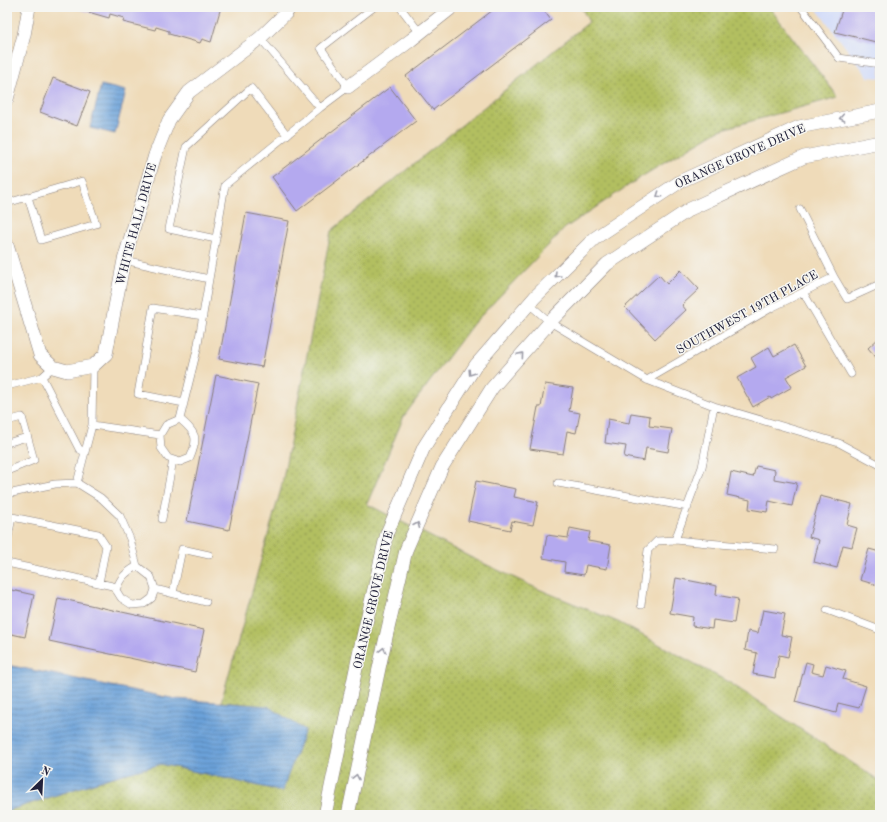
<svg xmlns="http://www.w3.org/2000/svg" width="887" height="822" font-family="'Old Standard TT',serif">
	<defs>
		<pattern id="grass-dots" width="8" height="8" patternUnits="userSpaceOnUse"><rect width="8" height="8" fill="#b2bf61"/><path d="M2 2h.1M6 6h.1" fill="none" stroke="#909b51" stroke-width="1.8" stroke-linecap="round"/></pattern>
		<pattern id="water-rules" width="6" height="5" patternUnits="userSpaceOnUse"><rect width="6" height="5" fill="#6ba1d9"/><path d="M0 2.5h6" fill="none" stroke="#5883b1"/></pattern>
	</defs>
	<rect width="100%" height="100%" fill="#f6f6f2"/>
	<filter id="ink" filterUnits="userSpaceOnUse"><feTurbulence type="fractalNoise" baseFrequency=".025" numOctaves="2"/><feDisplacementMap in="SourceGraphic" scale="8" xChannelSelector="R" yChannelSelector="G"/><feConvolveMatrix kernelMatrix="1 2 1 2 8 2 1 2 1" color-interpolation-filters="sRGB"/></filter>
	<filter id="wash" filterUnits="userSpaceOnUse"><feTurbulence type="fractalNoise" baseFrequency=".012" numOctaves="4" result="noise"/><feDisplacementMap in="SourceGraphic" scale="16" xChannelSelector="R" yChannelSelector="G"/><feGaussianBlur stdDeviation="0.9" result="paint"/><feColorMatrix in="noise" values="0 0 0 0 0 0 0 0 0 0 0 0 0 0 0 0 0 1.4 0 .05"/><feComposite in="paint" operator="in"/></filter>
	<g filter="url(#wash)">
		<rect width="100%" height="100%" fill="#efdbb9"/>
		<path fill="#d0daf9" d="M 815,7 L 880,7 L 880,78 L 868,77 Z"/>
		<path fill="url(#grass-dots)" stroke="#6a704e" d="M 581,7 L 769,7 L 838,97 L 719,130 L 641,177 L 565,228 L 473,324 L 404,416 L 367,504 L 470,557 L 536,588 L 618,622 L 730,683 L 880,781 L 880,815 L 7,815 L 7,811 L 112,777 L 161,764 L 282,791 L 268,706 L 221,702 L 281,489 L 331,231 L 589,22 Z"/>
		<path fill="url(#water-rules)" stroke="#46628a" d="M 101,85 L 126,91 L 115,134 L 90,128 Z
			M 7,665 L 176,699 L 268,706 L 305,730 L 282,791 L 161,764 L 112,777 L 7,811 Z"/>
		<g id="blocks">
			<path fill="#b4a9ef" d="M 78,7 L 221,7 L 211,42 L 202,39 L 200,43 L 169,34 L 169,31 L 156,27 L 155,30 L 123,22 L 124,18 L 110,14 L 109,18 L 78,9 Z
				M 497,7 L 541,7 L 551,20 L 433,110 L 406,76 Z
				M 843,7 L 880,7 L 880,43 L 835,32 Z
				M 53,78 L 90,92 L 77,126 L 40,112 Z
				M 390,87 L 416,121 L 297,211 L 272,177 Z
				M 246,213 L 289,221 L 262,367 L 219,359 Z
				M 681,270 L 699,289 L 682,305 L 686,310 L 655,339 L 625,307 L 659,275 L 667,284 Z
				M 880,337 L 880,362 L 868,348 Z
				M 794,345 L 806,366 L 786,377 L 792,387 L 771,399 L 770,397 L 753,407 L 737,378 L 756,367 L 751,358 L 769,347 L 774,356 Z
				M 216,375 L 258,384 L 229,530 L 187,521 Z
				M 545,384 L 573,388 L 569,411 L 580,413 L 576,433 L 567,431 L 563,454 L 530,449 L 538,407 L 541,407 Z
				M 631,413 L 650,416 L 649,426 L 672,429 L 668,452 L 646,448 L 644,461 L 624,457 L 626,446 L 605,443 L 608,419 L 629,423 Z
				M 756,466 L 775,470 L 774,479 L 797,483 L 792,506 L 769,501 L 767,512 L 749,509 L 750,500 L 727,495 L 731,472 L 753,477 Z
				M 476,481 L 516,489 L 514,497 L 538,502 L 533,525 L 512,521 L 510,530 L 468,521 Z
				M 820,496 L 852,504 L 847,525 L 857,528 L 852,547 L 843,545 L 837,568 L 814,562 L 819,540 L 809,537 Z
				M 570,528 L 590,532 L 588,541 L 611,545 L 607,569 L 586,565 L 584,575 L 564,572 L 565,562 L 543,558 L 547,535 L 568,538 Z
				M 869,549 L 880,552 L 880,586 L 860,580 Z
				M 676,578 L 717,586 L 716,595 L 738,599 L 734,623 L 713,620 L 712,629 L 692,626 L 693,617 L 670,613 Z
				M 7,589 L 34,595 L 25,637 L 7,633 Z
				M 58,598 L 204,630 L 195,672 L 49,641 Z
				M 763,610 L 785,614 L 781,635 L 792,637 L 788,657 L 779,655 L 775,678 L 753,674 L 757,653 L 745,650 L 748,631 L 758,633 Z
				M 806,662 L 813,664 L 811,672 L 823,675 L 826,665 L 846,671 L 843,679 L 866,686 L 859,708 L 838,703 L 836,713 L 795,702 Z"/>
		</g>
	</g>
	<g filter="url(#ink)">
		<use href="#blocks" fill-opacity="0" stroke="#887e7a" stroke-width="1"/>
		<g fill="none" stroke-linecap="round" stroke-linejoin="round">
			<defs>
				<path id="lane" d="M 400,7 L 420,33
					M 801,7 L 839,58 L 880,64
					M 260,38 L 320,108
					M 7,203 L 82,181 L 96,224 L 41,240 L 28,197
					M 216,239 L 169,229 L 186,147 L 251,88 L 287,135
					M 124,260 L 209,279
					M 834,277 L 847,299 L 880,284
					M 803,292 L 851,374
					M 529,304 L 550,322 L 647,380 L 714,406 L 839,443 L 880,465
					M 93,366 L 92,425 L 160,435 L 166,425 L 180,419 L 197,350 L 225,185 L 320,108 L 348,87 L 321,48 L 374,7
					M 53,367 L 42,377 L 79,449 L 85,452
					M 647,380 L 773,307 L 834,277 L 800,209
					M 7,386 L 42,377
					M 184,403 L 138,394 L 153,308 L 203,316
					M 714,406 L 702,467 L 675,540 L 775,549
					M 7,421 L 22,417 L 34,460 L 7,471
					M 92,425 L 77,483 L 101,498 L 120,516 L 130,539 L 137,566 L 151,577 L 155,589 L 152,598 L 144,604 L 132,605 L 121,598 L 116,590 C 120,578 125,573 137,566
					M 160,435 L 161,448 L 168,458 L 180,462 L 190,458 C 199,437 196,433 180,419
					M 7,443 L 27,437
					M 558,483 L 688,507
					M 7,494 L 55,484 L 77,483
					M 162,519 L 173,460
					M 7,543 L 12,517 L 98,534 L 106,546 L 99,583
					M 7,563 L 117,587
					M 155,589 L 206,602
					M 173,593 L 182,549 L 209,555
					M 641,605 L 648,550 L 657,541 L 675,540
					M 827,610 L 880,630"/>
				<path id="street" d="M 348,87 L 411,40 L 450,9 L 447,7
					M 7,99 L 24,35 L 29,7
					M 7,245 L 40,355 L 53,367 L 67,371 L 93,366 L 106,354 L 124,260 L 155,155 L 169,120 L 189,92 L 260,38 L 286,13 L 290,7
					M 325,815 L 361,645 L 387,533 L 424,447 L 476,365 L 535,297 L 595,238 L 681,181 L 799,127 L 880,111
					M 348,815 L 381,659 L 406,550 L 442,467 L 492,388 L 550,322 L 607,264 L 690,209 L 804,157 L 880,142"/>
			</defs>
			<use href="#lane" stroke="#887e7a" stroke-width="8"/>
			<use href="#street" stroke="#887e7a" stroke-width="14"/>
			<use href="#lane" stroke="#fff" stroke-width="7"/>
			<use href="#street" stroke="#fff" stroke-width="13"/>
		</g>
		<defs><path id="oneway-chevron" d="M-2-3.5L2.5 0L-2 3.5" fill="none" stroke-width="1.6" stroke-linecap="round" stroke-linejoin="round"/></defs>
		<g stroke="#9c9ca7">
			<use href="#oneway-chevron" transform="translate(842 118) rotate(169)"/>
			<use href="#oneway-chevron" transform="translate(659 195) rotate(146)"/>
			<use href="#oneway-chevron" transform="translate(557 275) rotate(135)"/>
			<use href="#oneway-chevron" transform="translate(521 355) rotate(-49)"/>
			<use href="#oneway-chevron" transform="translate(471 373) rotate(123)"/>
			<use href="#oneway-chevron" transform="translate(417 525) rotate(-67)"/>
			<use href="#oneway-chevron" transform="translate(383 650) rotate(-77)"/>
			<use href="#oneway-chevron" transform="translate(356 777) rotate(-78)"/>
		</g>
	</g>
	<g text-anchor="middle" stroke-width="3" stroke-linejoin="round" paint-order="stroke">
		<g font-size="12" fill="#22223b" stroke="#f6f6f2">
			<text transform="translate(740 156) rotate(-24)" y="4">ORANGE GROVE DRIVE</text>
			<text transform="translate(136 224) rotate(-75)" y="4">WHITE HALL DRIVE</text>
			<text transform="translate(747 312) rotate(-29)" y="4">SOUTHWEST 19TH PLACE</text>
			<text transform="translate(373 600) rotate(-77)" y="4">ORANGE GROVE DRIVE</text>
		</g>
	</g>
	<rect width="887" height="822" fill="none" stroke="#f6f6f2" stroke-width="24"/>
	<g transform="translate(42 780) rotate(24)" stroke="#f6f6f2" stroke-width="3" paint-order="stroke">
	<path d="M0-3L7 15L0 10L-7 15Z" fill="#22223b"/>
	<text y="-6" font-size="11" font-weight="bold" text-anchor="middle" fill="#22223b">N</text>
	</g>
</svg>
